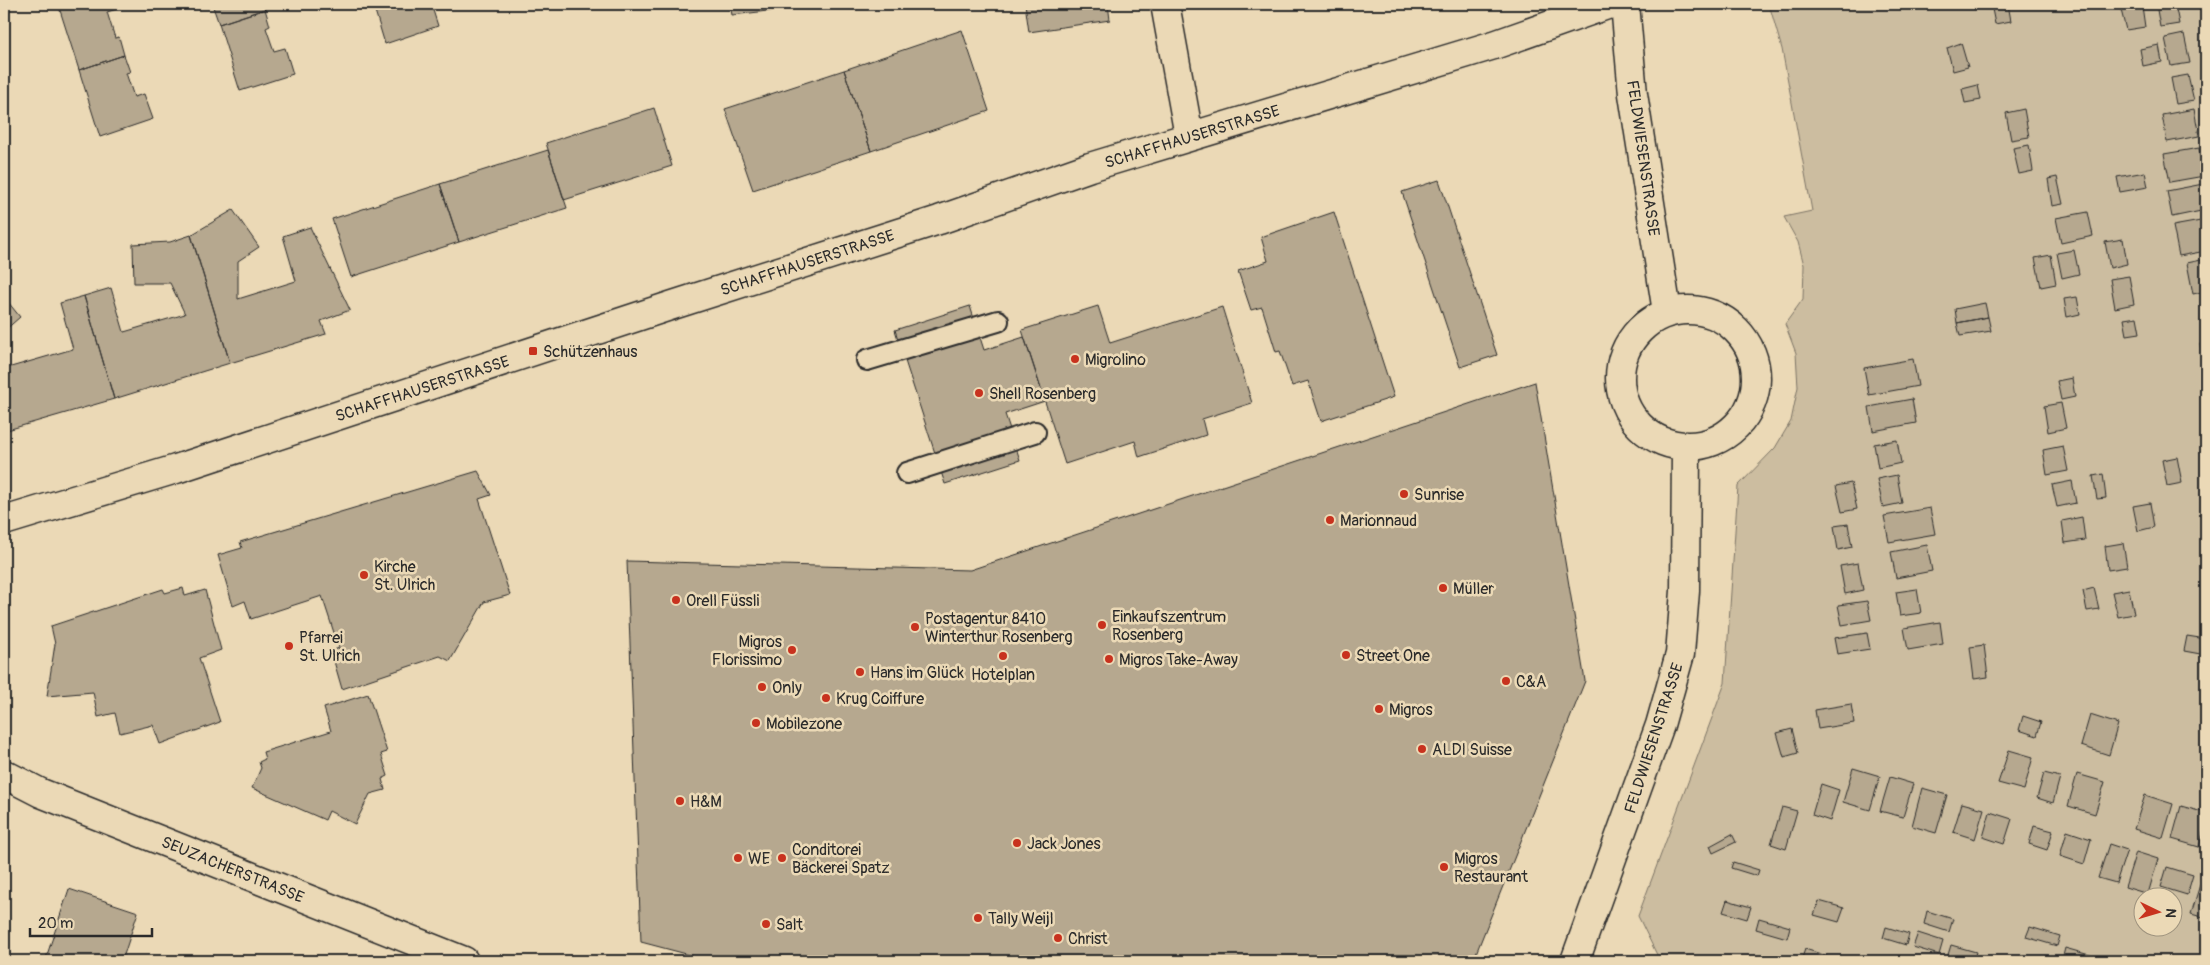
<svg xmlns="http://www.w3.org/2000/svg" width="2210" height="965" font-family="Pangolin,sans-serif">
	<rect width="100%" height="100%" fill="#ebd9b6"/>
	<filter id="ink" filterUnits="userSpaceOnUse"><feTurbulence type="fractalNoise" baseFrequency=".02" numOctaves="2"/><feDisplacementMap in="SourceGraphic" scale="10" xChannelSelector="R" yChannelSelector="G"/><feConvolveMatrix kernelMatrix="1 2 1 2 8 2 1 2 1" color-interpolation-filters="sRGB"/></filter>
	<g filter="url(#ink)">
		<path fill="#ccbda0" stroke="#7c7466" fill-rule="evenodd" d="M 1769,4 L 2206,4 L 2206,961 L 1660,961 L 1638,916 L 1725,683 L 1738,486 L 1775,448 L 1791,421 L 1798,387 L 1796,353 L 1785,324 L 1803,299 L 1804,265 L 1798,242 L 1784,217 L 1812,211 L 1782,49 ZM 2142,898 L 2172,898 L 2172,928 L 2142,928 Z"/>
		<path fill="#b6a88f" stroke="#2b2b2b" d="M 58,4 L 115,4 L 117,9 L 107,12 L 115,38 L 119,37 L 124,55 L 79,70 Z
			M 212,4 L 263,4 L 265,9 L 219,24 Z
			M 373,4 L 431,4 L 438,26 L 385,44 Z
			M 730,4 L 822,4 L 822,5 L 732,15 Z
			M 1025,4 L 1108,4 L 1110,20 L 1029,32 Z
			M 1991,4 L 2008,4 L 2011,21 L 1995,24 Z
			M 2156,4 L 2175,4 L 2179,24 L 2160,27 Z
			M 2142,6 L 2145,27 L 2126,30 L 2121,10 Z
			M 265,9 L 270,26 L 266,28 L 274,51 L 285,48 L 293,74 L 240,91 L 219,24 Z
			M 962,30 L 989,111 L 871,151 L 844,70 Z
			M 2184,34 L 2190,63 L 2171,66 L 2165,38 Z
			M 1961,43 L 1968,67 L 1953,71 L 1947,48 Z
			M 2159,45 L 2162,62 L 2143,66 L 2140,49 Z
			M 124,55 L 130,72 L 126,73 L 134,97 L 144,94 L 153,119 L 100,137 L 79,70 Z
			M 844,70 L 871,151 L 753,190 L 725,109 Z
			M 2188,75 L 2194,101 L 2176,104 L 2171,78 Z
			M 1978,85 L 1981,100 L 1965,103 L 1962,89 Z
			M 654,108 L 672,166 L 564,200 L 546,143 Z
			M 2024,109 L 2029,137 L 2011,140 L 2006,113 Z
			M 2194,109 L 2199,136 L 2167,142 L 2162,115 Z
			M 2029,145 L 2033,171 L 2019,174 L 2013,148 Z
			M 2199,148 L 2204,176 L 2170,182 L 2164,154 Z
			M 548,150 L 567,208 L 459,242 L 440,184 Z
			M 2145,172 L 2148,187 L 2120,192 L 2117,177 Z
			M 2057,177 L 2063,204 L 2052,206 L 2048,179 Z
			M 1439,180 L 1497,355 L 1460,367 L 1402,192 Z
			M 440,184 L 459,242 L 351,277 L 332,219 Z
			M 2203,184 L 2206,210 L 2172,217 L 2167,191 Z
			M 233,210 L 259,247 L 238,261 L 238,299 L 296,281 L 283,236 L 310,227 L 350,310 L 321,321 L 326,334 L 230,363 L 191,235 Z
			M 1334,212 L 1394,397 L 1321,421 L 1308,381 L 1292,386 L 1280,351 L 1276,352 L 1262,307 L 1251,310 L 1238,271 L 1268,261 L 1261,237 Z
			M 2088,212 L 2093,236 L 2061,243 L 2056,218 Z
			M 2206,220 L 2206,251 L 2179,256 L 2173,226 Z
			M 191,235 L 230,363 L 114,399 L 84,296 L 111,288 L 124,332 L 185,314 L 170,283 L 134,283 L 133,244 L 170,242 Z
			M 2123,239 L 2127,264 L 2110,268 L 2105,242 Z
			M 2074,250 L 2079,274 L 2062,278 L 2057,253 Z
			M 2051,255 L 2056,284 L 2041,287 L 2035,258 Z
			M 2206,259 L 2206,291 L 2193,294 L 2187,263 Z
			M 2129,276 L 2134,304 L 2115,308 L 2110,279 Z
			M 84,296 L 114,399 L 4,431 L 4,369 L 73,349 L 60,303 Z
			M 4,297 L 20,317 L 4,331 Z
			M 2077,297 L 2080,314 L 2067,317 L 2064,299 Z
			M 1985,303 L 1988,317 L 1957,323 L 1955,309 Z
			M 970,306 L 984,350 L 1024,337 L 1045,401 L 1005,414 L 1020,460 L 945,484 L 895,330 Z
			M 1098,306 L 1110,343 L 1222,307 L 1252,403 L 1202,419 L 1206,435 L 1139,457 L 1135,441 L 1065,464 L 1022,330 Z
			M 1988,317 L 1991,331 L 1960,336 L 1957,323 Z
			M 2137,317 L 2140,333 L 2127,335 L 2124,319 Z
			M 2206,342 L 2206,366 L 2203,366 L 2200,344 Z
			M 1913,359 L 1918,386 L 1869,395 L 1864,368 Z
			M 2072,378 L 2075,397 L 2061,400 L 2057,381 Z
			M 1535,382 L 1585,681 L 1473,961 L 713,961 L 641,942 L 627,561 L 970,570 Z
			M 1912,399 L 1916,423 L 1873,431 L 1869,407 Z
			M 2061,403 L 2066,428 L 2048,432 L 2044,406 Z
			M 1897,440 L 1901,463 L 1878,468 L 1874,444 Z
			M 2063,446 L 2068,471 L 2047,475 L 2043,450 Z
			M 2177,457 L 2182,483 L 2167,486 L 2162,460 Z
			M 478,471 L 491,495 L 479,499 L 510,595 L 484,602 L 450,661 L 440,656 L 342,689 L 331,651 L 339,648 L 322,596 L 251,619 L 245,601 L 233,606 L 218,555 L 242,548 L 240,542 Z
			M 2103,474 L 2106,498 L 2097,499 L 2093,476 Z
			M 1897,475 L 1902,503 L 1883,507 L 1877,479 Z
			M 2072,481 L 2076,503 L 2057,507 L 2052,485 Z
			M 1851,483 L 1857,509 L 1842,512 L 1836,486 Z
			M 2150,503 L 2154,527 L 2138,531 L 2133,506 Z
			M 1930,508 L 1935,534 L 1889,542 L 1884,516 Z
			M 2082,517 L 2085,540 L 2065,543 L 2062,521 Z
			M 1848,524 L 1852,547 L 1838,550 L 1834,526 Z
			M 2123,543 L 2127,567 L 2108,570 L 2105,546 Z
			M 1927,545 L 1932,571 L 1896,578 L 1891,552 Z
			M 1858,563 L 1863,590 L 1845,594 L 1840,566 Z
			M 183,588 L 185,596 L 205,590 L 221,650 L 199,658 L 220,722 L 160,744 L 153,725 L 120,733 L 115,713 L 98,717 L 93,692 L 47,696 L 55,644 L 51,626 L 163,589 L 165,593 Z
			M 2094,588 L 2099,609 L 2087,611 L 2083,591 Z
			M 1917,589 L 1921,613 L 1900,616 L 1896,592 Z
			M 2129,589 L 2134,614 L 2118,617 L 2112,592 Z
			M 1867,601 L 1871,620 L 1842,625 L 1838,605 Z
			M 1940,622 L 1943,644 L 1908,650 L 1904,628 Z
			M 1867,633 L 1870,649 L 1837,654 L 1834,638 Z
			M 2187,636 L 2206,639 L 2206,655 L 2184,651 Z
			M 1984,645 L 1988,677 L 1974,679 L 1970,647 Z
			M 368,694 L 387,752 L 381,754 L 388,776 L 382,779 L 385,790 L 370,794 L 355,824 L 329,811 L 325,820 L 252,788 L 261,768 L 259,762 L 265,759 L 263,752 L 331,731 L 324,708 Z
			M 1851,704 L 1854,723 L 1818,729 L 1815,710 Z
			M 2090,715 L 2118,724 L 2109,755 L 2081,746 Z
			M 2023,716 L 2041,722 L 2037,736 L 2019,730 Z
			M 1792,729 L 1798,753 L 1784,757 L 1777,733 Z
			M 2009,750 L 2033,757 L 2024,790 L 1998,783 Z
			M 1853,768 L 1880,776 L 1870,810 L 1843,802 Z
			M 2044,773 L 2060,777 L 2053,803 L 2037,798 Z
			M 2077,774 L 2105,782 L 2095,814 L 2068,806 Z
			M 1890,777 L 1913,784 L 1903,817 L 1880,811 Z
			M 1821,784 L 1839,790 L 1830,821 L 1812,815 Z
			M 1922,788 L 1947,795 L 1936,833 L 1912,826 Z
			M 2145,795 L 2173,804 L 2163,838 L 2134,829 Z
			M 1962,803 L 1984,809 L 1975,839 L 1953,832 Z
			M 2181,806 L 2206,813 L 2206,823 L 2199,847 L 2172,839 Z
			M 1782,807 L 1797,811 L 1786,849 L 1771,844 Z
			M 1990,812 L 2012,819 L 2004,844 L 1983,837 Z
			M 2034,826 L 2053,831 L 2047,850 L 2029,844 Z
			M 2067,831 L 2091,839 L 2084,864 L 2060,856 Z
			M 1732,834 L 1736,842 L 1713,853 L 1710,846 Z
			M 2109,844 L 2127,850 L 2116,883 L 2098,878 Z
			M 2136,852 L 2158,859 L 2148,894 L 2125,887 Z
			M 1733,862 L 1759,870 L 1757,876 L 1731,868 Z
			M 2167,867 L 2193,875 L 2187,895 L 2161,887 Z
			M 2202,878 L 2206,880 L 2206,918 L 2191,914 Z
			M 69,889 L 138,912 L 122,961 L 45,961 Z
			M 1727,900 L 1751,907 L 1747,919 L 1723,912 Z
			M 1819,901 L 1844,908 L 1839,922 L 1814,915 Z
			M 1927,911 L 1953,919 L 1949,932 L 1924,924 Z
			M 1759,918 L 1790,927 L 1787,938 L 1756,929 Z
			M 1886,927 L 1909,934 L 1906,945 L 1883,938 Z
			M 2030,927 L 2060,936 L 2057,946 L 2026,937 Z
			M 1918,933 L 1943,941 L 1939,955 L 1913,947 Z
			M 1951,945 L 1976,952 L 1973,961 L 1959,961 L 1947,958 Z
			M 2065,948 L 2093,956 L 2092,961 L 2080,961 L 2063,956 Z
			M 1805,949 L 1827,956 L 1826,961 L 1812,961 L 1802,958 Z"/>
		<g fill="none" stroke-linecap="round" stroke-linejoin="round">
			<defs>
				<path id="service" d="M 867,360 L 998,321
					M 907,473 L 1035,432"/>
				<path id="minor" d="M 1165,4 L 1189,136
					M 1625,4 L 1633,94 L 1667,312
					M1620 378a68 68 0 1 1 136 0a68 68 0 1 1-136 0Z
					M 1575,961 L 1660,725 L 1680,654 L 1685,591 L 1686,447"/>
				<path id="secondary" d="M 4,774 L 41,793 L 464,961"/>
				<path id="primary" d="M 4,521 L 176,469 L 673,305 L 939,220 L 1090,167 L 1494,45 L 1610,4"/>
			</defs>
			<use href="#service" stroke="#2b2b2b" stroke-width="24"/>
			<use href="#minor" stroke="#2b2b2b" stroke-width="31"/>
			<use href="#secondary" stroke="#2b2b2b" stroke-width="31"/>
			<use href="#primary" stroke="#2b2b2b" stroke-width="31"/>
			<use href="#service" stroke="#ebd9b6" stroke-width="20"/>
			<use href="#minor" stroke="#ebd9b6" stroke-width="28"/>
			<use href="#secondary" stroke="#ebd9b6" stroke-width="28"/>
			<use href="#primary" stroke="#ebd9b6" stroke-width="28"/>
		</g>
	</g>
	<g fill="#c8321e" stroke="#ebd9b6" stroke-width="2">
		<rect x="528" y="346" width="10" height="10" rx="2.5"/>
		<circle cx="1075" cy="359" r="5"/>
		<circle cx="979" cy="393" r="5"/>
		<circle cx="1404" cy="494" r="5"/>
		<circle cx="1330" cy="520" r="5"/>
		<circle cx="364" cy="575" r="5"/>
		<circle cx="1443" cy="588" r="5"/>
		<circle cx="676" cy="600" r="5"/>
		<circle cx="1102" cy="625" r="5"/>
		<circle cx="915" cy="627" r="5"/>
		<circle cx="289" cy="646" r="5"/>
		<circle cx="792" cy="650" r="5"/>
		<circle cx="1346" cy="655" r="5"/>
		<circle cx="1003" cy="656" r="5"/>
		<circle cx="1109" cy="659" r="5"/>
		<circle cx="860" cy="672" r="5"/>
		<circle cx="1506" cy="681" r="5"/>
		<circle cx="762" cy="687" r="5"/>
		<circle cx="826" cy="698" r="5"/>
		<circle cx="1379" cy="709" r="5"/>
		<circle cx="756" cy="723" r="5"/>
		<circle cx="1422" cy="749" r="5"/>
		<circle cx="680" cy="801" r="5"/>
		<circle cx="1017" cy="843" r="5"/>
		<circle cx="738" cy="858" r="5"/>
		<circle cx="782" cy="858" r="5"/>
		<circle cx="1444" cy="867" r="5"/>
		<circle cx="978" cy="918" r="5"/>
		<circle cx="766" cy="924" r="5"/>
		<circle cx="1058" cy="938" r="5"/>
	</g>
	<g text-anchor="middle" stroke-width="5" stroke-linejoin="round" paint-order="stroke">
		<g font-size="16" fill="#2b2b2b" stroke="#ebd9b6">
			<text transform="translate(1192 136) rotate(-17)" y="6">SCHAFFHAUSERSTRASSE</text>
			<text transform="translate(1644 158) rotate(82)" y="6">FELDWIESENSTRASSE</text>
			<text transform="translate(807 262) rotate(-18)" y="6">SCHAFFHAUSERSTRASSE</text>
			<text transform="translate(422 388) rotate(-18)" y="6">SCHAFFHAUSERSTRASSE</text>
			<text transform="translate(1653 738) rotate(-72)" y="6">FELDWIESENSTRASSE</text>
			<text transform="translate(233 869) rotate(22)" y="6">SEUZACHERSTRASSE</text>
		</g>
		<g font-size="16" fill="#2b2b2b" stroke="#ebd9b6" text-anchor="start">
			<text x="543" y="357">Schützenhaus</text>
			<text x="1085" y="365">Migrolino</text>
			<text x="989" y="399">Shell Rosenberg</text>
			<text x="1414" y="500">Sunrise</text>
			<text x="1340" y="526">Marionnaud</text>
			<text x="374" y="572">Kirche<tspan x="374" dy="18">St. Ulrich</tspan></text>
			<text x="1453" y="594">Müller</text>
			<text x="686" y="606">Orell Füssli</text>
			<text x="1112" y="622">Einkaufszentrum<tspan x="1112" dy="18">Rosenberg</tspan></text>
			<text x="925" y="624">Postagentur 8410<tspan x="925" dy="18">Winterthur Rosenberg</tspan></text>
			<text x="299" y="643">Pfarrei<tspan x="299" dy="18">St. Ulrich</tspan></text>
			<text x="782" y="647" text-anchor="end">Migros<tspan x="782" dy="18">Florissimo</tspan></text>
			<text x="1356" y="661">Street One</text>
			<text x="1119" y="665">Migros Take-Away</text>
			<text x="870" y="678">Hans im Glück</text>
			<text x="1003" y="680" text-anchor="middle">Hotelplan</text>
			<text x="1516" y="687">C&amp;A</text>
			<text x="772" y="693">Only</text>
			<text x="836" y="704">Krug Coiffure</text>
			<text x="1389" y="715">Migros</text>
			<text x="766" y="729">Mobilezone</text>
			<text x="1432" y="755">ALDI Suisse</text>
			<text x="690" y="807">H&amp;M</text>
			<text x="1027" y="849">Jack Jones</text>
			<text x="792" y="855">Conditorei<tspan x="792" dy="18">Bäckerei Spatz</tspan></text>
			<text x="748" y="864">WE</text>
			<text x="1454" y="864">Migros<tspan x="1454" dy="18">Restaurant</tspan></text>
			<text x="988" y="924">Tally Weijl</text>
			<text x="776" y="930">Salt</text>
			<text x="1068" y="944">Christ</text>
		</g>
	</g>
	<rect width="2210" height="965" fill="none" stroke="#ebd9b6" stroke-width="20"/>
	<rect x="10" y="10" width="2190" height="945" fill="none" stroke="#2b2b2b" stroke-width="2" filter="url(#ink)"/>
	<g transform="translate(2158 912) rotate(95)"><circle r="24" fill="#ebd9b6" stroke="#9e937e"/>
	<path d="M0-4L9 19L0 12L-9 19Z" fill="#c8321e"/>
	<text y="-8" font-size="14" font-weight="bold" text-anchor="middle" fill="#2b2b2b">N</text>
	</g>
	<path d="M30 928v8h122v-8" fill="none" stroke="#2b2b2b" stroke-width="2.5"/>
	<text x="38" y="928" font-size="15" fill="#2b2b2b" stroke="#ebd9b6" stroke-width="4" paint-order="stroke">20 m</text>
</svg>
